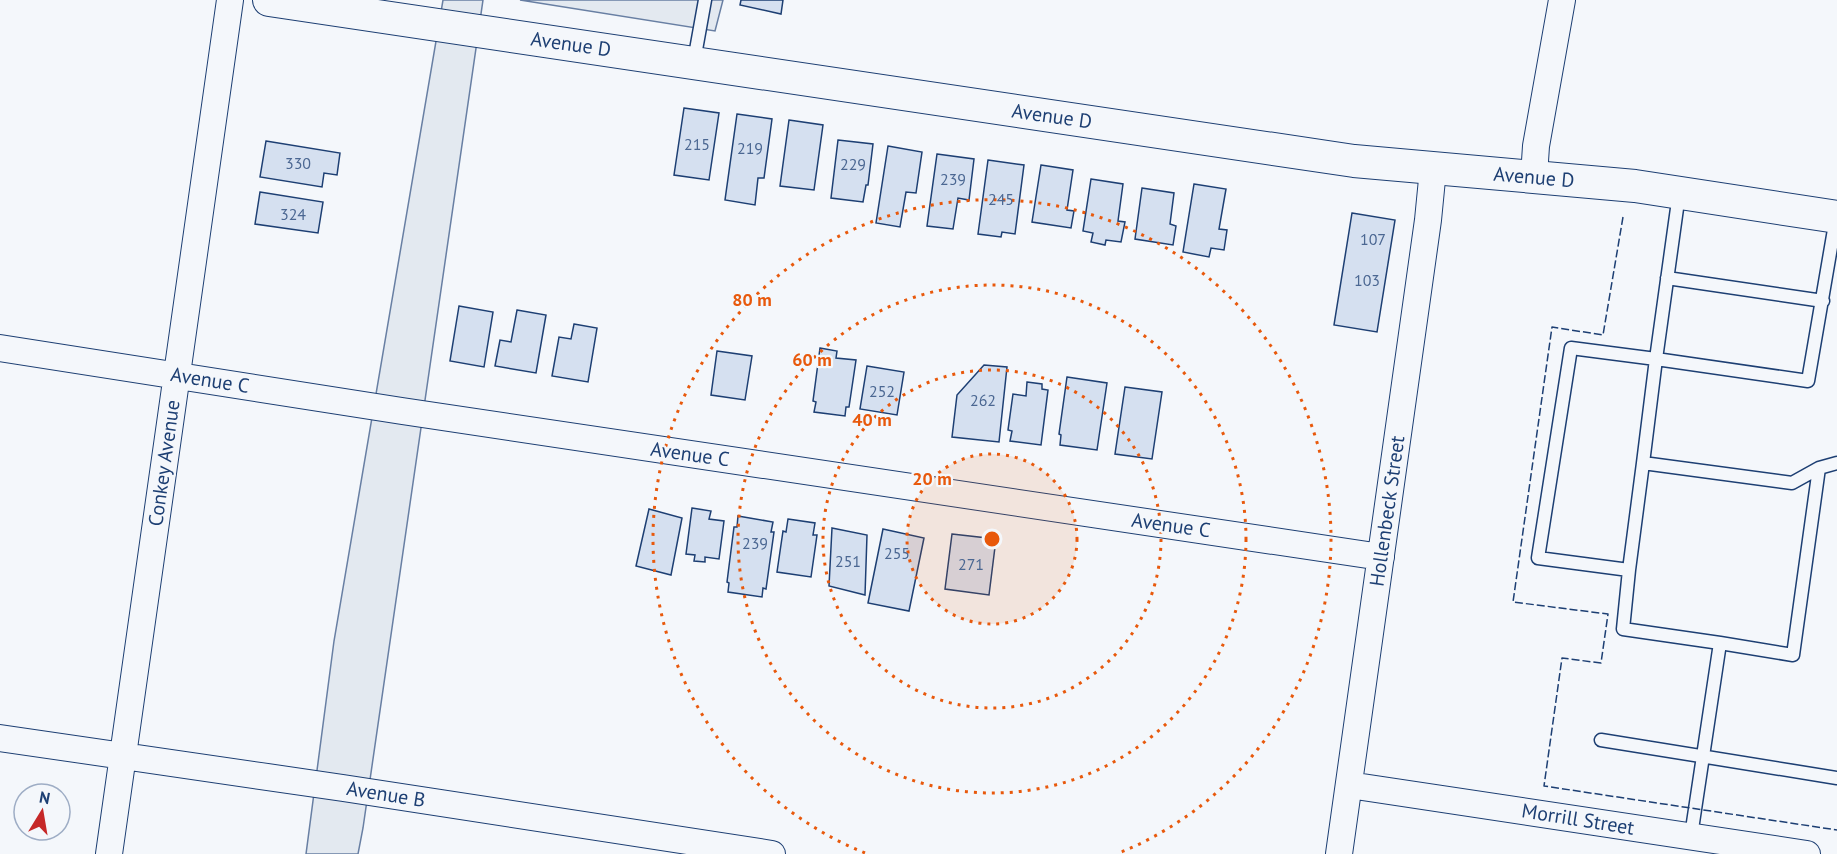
<svg xmlns="http://www.w3.org/2000/svg" width="1837" height="854" font-family="'PT Sans',sans-serif">
	<rect width="100%" height="100%" fill="#f4f7fb"/>
	<path fill="#e3e9f0" stroke="#687fa3" stroke-width="1.5" d="M 443,0 L 483,0 L 363,828 L 358,854 L 306,854 L 334,641 Z
		M 520,0 L 723,0 L 715,31 Z"/>
	<path fill="#d5e0f0" stroke="#1d3f73" stroke-width="1.5" d="M 741,0 L 783,0 L 781,14 L 740,5 Z
		M 684,108 L 719,113 L 709,180 L 674,175 Z
		M 737,114 L 772,119 L 764,178 L 758,178 L 755,205 L 725,200 Z
		M 789,120 L 823,125 L 814,190 L 780,186 Z
		M 838,140 L 873,144 L 868,185 L 866,185 L 863,202 L 831,198 Z
		M 266,141 L 340,153 L 337,175 L 324,173 L 322,187 L 260,177 Z
		M 888,146 L 922,152 L 916,193 L 906,192 L 900,227 L 876,223 Z
		M 937,154 L 974,159 L 969,200 L 958,198 L 953,229 L 927,226 Z
		M 988,160 L 1024,165 L 1015,234 L 1002,232 L 1001,237 L 978,234 Z
		M 1041,165 L 1073,170 L 1067,210 L 1074,211 L 1071,228 L 1032,222 Z
		M 1091,179 L 1123,184 L 1118,221 L 1125,222 L 1121,242 L 1106,240 L 1105,245 L 1091,242 L 1093,233 L 1083,231 Z
		M 1194,184 L 1226,189 L 1219,229 L 1227,230 L 1224,250 L 1211,248 L 1209,257 L 1183,252 Z
		M 1142,188 L 1174,193 L 1170,224 L 1176,226 L 1173,245 L 1135,239 Z
		M 260,192 L 323,202 L 318,233 L 255,224 Z
		M 1352,213 L 1395,220 L 1377,332 L 1334,325 Z
		M 459,306 L 493,312 L 484,367 L 450,361 Z
		M 517,310 L 546,315 L 536,373 L 495,366 L 500,340 L 511,342 Z
		M 574,324 L 597,328 L 588,382 L 552,376 L 559,337 L 571,339 Z
		M 820,348 L 837,351 L 836,358 L 856,360 L 849,407 L 846,407 L 845,416 L 814,412 L 816,402 L 813,401 Z
		M 717,351 L 752,356 L 745,400 L 711,395 Z
		M 984,365 L 1007,367 L 999,442 L 952,437 L 957,395 Z
		M 867,366 L 904,372 L 897,415 L 860,409 Z
		M 1067,377 L 1107,383 L 1097,450 L 1060,445 L 1061,435 L 1059,434 Z
		M 1027,382 L 1042,384 L 1042,389 L 1048,390 L 1041,445 L 1010,441 L 1012,431 L 1008,430 L 1013,394 L 1026,396 Z
		M 1125,387 L 1162,392 L 1152,459 L 1115,454 Z
		M 692,508 L 711,511 L 709,519 L 724,521 L 719,559 L 705,557 L 705,562 L 694,561 L 695,555 L 686,554 Z
		M 649,509 L 682,518 L 671,575 L 636,566 Z
		M 738,516 L 773,522 L 771,532 L 774,532 L 766,589 L 763,588 L 762,597 L 728,592 L 729,583 L 727,582 L 734,527 L 737,527 Z
		M 788,519 L 815,523 L 813,535 L 817,535 L 811,577 L 777,572 L 783,531 L 786,532 Z
		M 832,528 L 867,535 L 865,595 L 829,586 Z
		M 883,529 L 924,538 L 909,611 L 868,603 Z
		M 952,534 L 996,539 L 989,595 L 945,589 Z"/>
	<g fill="none" stroke-linecap="round" stroke-linejoin="round">
		<defs>
			<path id="service" d="M 694,61 L 705,0
				M 1679,194 L 1656,359 L 1571,348 L 1538,558 L 1629,570 L 1643,463 L 1792,483 L 1819,468 L 1837,463
				M 1667,278 L 1823,301
				M 1643,463 L 1656,359 L 1808,381 L 1836,218
				M 1629,570 L 1623,629 L 1720,643 L 1691,836
				M 1720,643 L 1793,655 L 1819,468
				M 1601,740 L 1837,778"/>
			<path id="minor" d="M 1534,176 L 1536,146 L 1562,0
				M 0,348 L 402,411 L 1381,557
				M 0,738 L 343,788 L 772,854
				M 1349,785 L 1807,854
				M 109,854 L 230,0
				M 1339,854 L 1428,220 L 1433,169"/>
			<path id="tertiary" d="M 269,0 L 1354,161 L 1635,186 L 1837,217"/>
		</defs>
		<use href="#service" stroke="#1d3f73" stroke-width="15"/>
		<use href="#minor" stroke="#1d3f73" stroke-width="28"/>
		<use href="#tertiary" stroke="#1d3f73" stroke-width="34"/>
		<use href="#service" stroke="#f4f7fb" stroke-width="12"/>
		<use href="#minor" stroke="#f4f7fb" stroke-width="26"/>
		<use href="#tertiary" stroke="#f4f7fb" stroke-width="32"/>
		<path stroke="#1d3f73" stroke-width="1.5" stroke-dasharray="8 3" stroke-linecap="butt" d="M 1623,217 L 1603,335 L 1552,327 L 1513,602 L 1608,614 L 1601,663 L 1562,658 L 1544,786 L 1837,830"/>
	</g>
	<circle cx="992" cy="539" r="85" fill="#e8590c" fill-opacity=".12"/>
	<g fill="none" stroke="#e8590c" stroke-width="3" stroke-dasharray="3 6">
		<circle cx="992" cy="539" r="85"/>
		<circle cx="992" cy="539" r="169"/>
		<circle cx="992" cy="539" r="254"/>
		<path d="M865 853A339 339 0 1 1 1119 853"/>
	</g>
	<g text-anchor="middle" stroke-width="4.5" stroke-linejoin="round" paint-order="stroke">
		<g font-size="16" fill="#4b6792">
			<text x="697" y="150">215</text>
			<text x="750" y="154">219</text>
			<text x="298" y="169">330</text>
			<text x="853" y="170">229</text>
			<text x="953" y="185">239</text>
			<text x="1001" y="205">245</text>
			<text x="293" y="220">324</text>
			<text x="1373" y="245">107</text>
			<text x="1367" y="286">103</text>
			<text x="882" y="397">252</text>
			<text x="983" y="406">262</text>
			<text x="755" y="549">239</text>
			<text x="897" y="559">255</text>
			<text x="848" y="567">251</text>
			<text x="971" y="570">271</text>
		</g>
		<g font-size="20" fill="#1d3f73" stroke="#f4f7fb">
			<text transform="translate(571 44) rotate(8)" y="7">Avenue D</text>
			<text transform="translate(1052 116) rotate(8)" y="7">Avenue D</text>
			<text transform="translate(1534 177) rotate(5)" y="7">Avenue D</text>
			<text transform="translate(210 380) rotate(9)" y="7">Avenue C</text>
			<text transform="translate(690 454) rotate(8)" y="7">Avenue C</text>
			<text transform="translate(164 463) rotate(-82)" y="7">Conkey Avenue</text>
			<text transform="translate(1387 511) rotate(-82)" y="7">Hollenbeck Street</text>
			<text transform="translate(1171 525) rotate(8)" y="7">Avenue C</text>
			<text transform="translate(386 794) rotate(9)" y="7">Avenue B</text>
			<text transform="translate(1578 819) rotate(9)" y="7">Morrill Street</text>
		</g>
	</g>
	<circle cx="992" cy="539" r="9" fill="#e8590c" stroke="#f4f7fb" stroke-width="3"/>
	<g font-size="18" text-anchor="middle" font-weight="bold" fill="#e8590c" stroke="#f4f7fb" stroke-width="4.5" stroke-linejoin="round" paint-order="stroke">
		<text x="752" y="306">80 m</text>
		<text x="812" y="366">60 m</text>
		<text x="872" y="426">40 m</text>
		<text x="932" y="485">20 m</text>
	</g>
	<g transform="translate(42 812) rotate(11)"><circle r="28" fill="#f4f7fb" stroke="#9eadc5" stroke-width="1.5"/>
	<path d="M0-4.5L10 22L0 15L-10 22Z" fill="#c62828"/>
	<text y="-9" font-size="16" font-weight="bold" text-anchor="middle" fill="#1d3f73">N</text>
	</g>
</svg>
